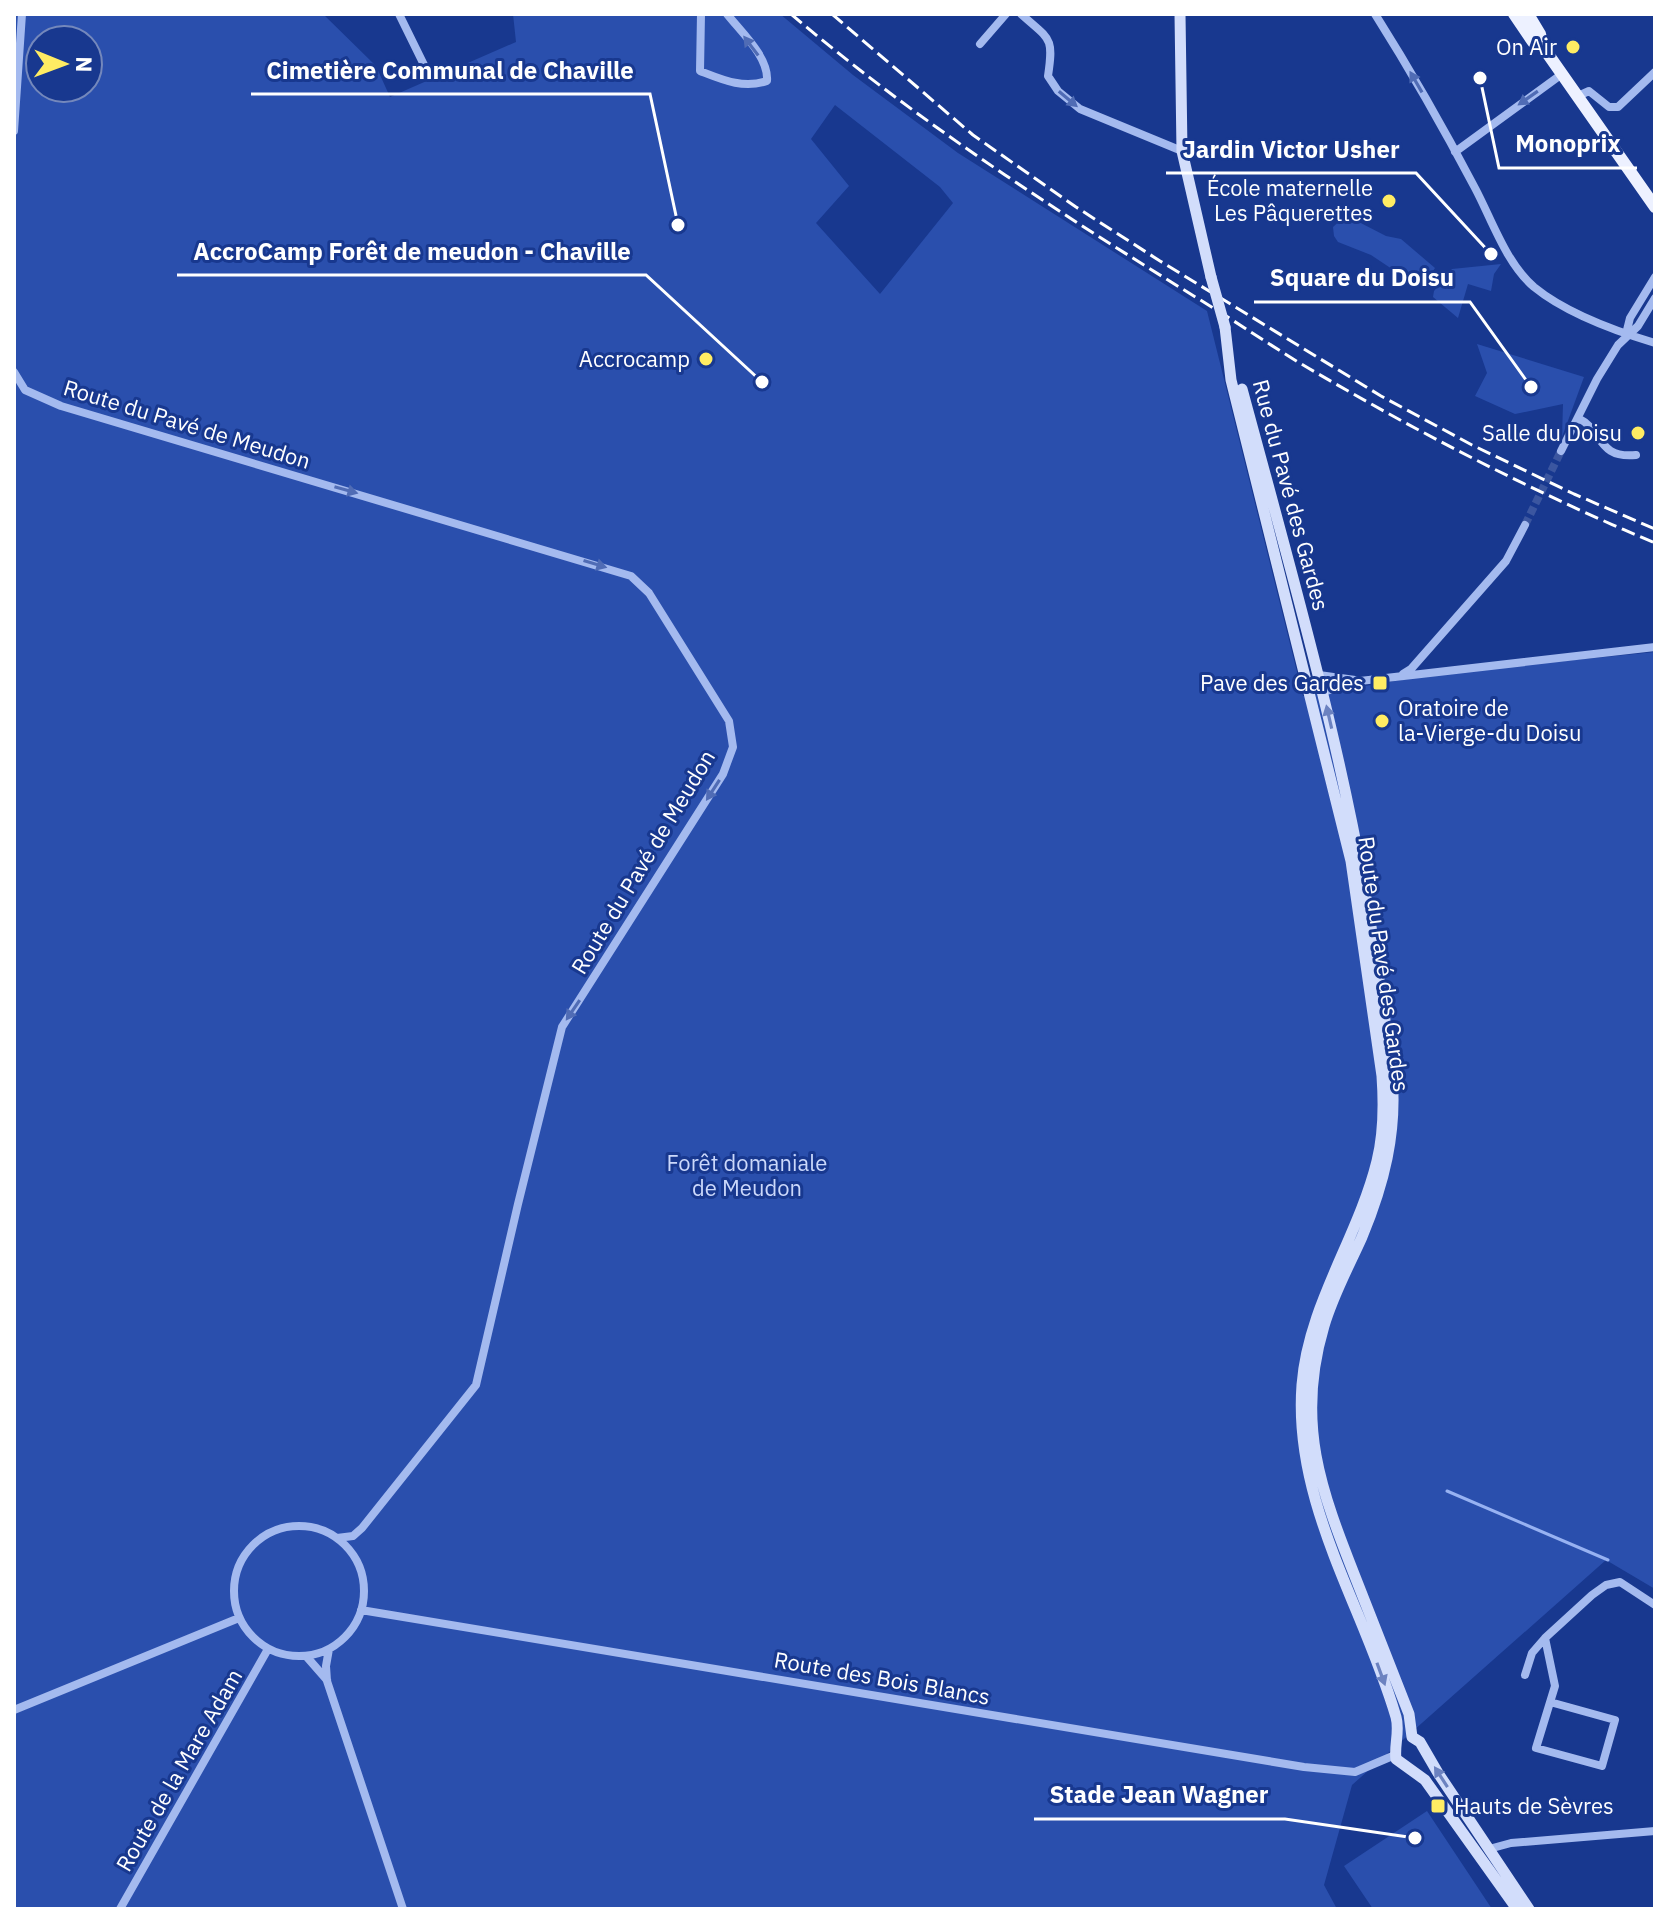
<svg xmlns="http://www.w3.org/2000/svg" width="1669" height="1923" font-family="'IBM Plex Sans',sans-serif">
	<rect width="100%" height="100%" fill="#18388f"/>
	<path fill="#2a4fad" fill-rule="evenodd" d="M 14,14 L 323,14 L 376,66 L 390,97 L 516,42 L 513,14 L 780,14 L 853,75 L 958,153 L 1207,311 L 1303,696 L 1445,673 L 1655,652 L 1655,1589 L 1606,1560 L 1352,1785 L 1324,1885 L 1337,1909 L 14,1909 ZM 40,40 L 88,40 L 88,88 L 40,88 ZM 835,105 L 940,187 L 953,203 L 880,294 L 816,223 L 849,186 L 811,139 Z
		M 1344,217 L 1351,218 L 1386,236 L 1401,239 L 1435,268 L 1425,283 L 1416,285 L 1371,255 L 1338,242 L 1334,236 L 1333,227 Z
		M 1501,264 L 1494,274 L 1491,291 L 1468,284 L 1458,318 L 1433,297 L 1434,291 L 1452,269 Z
		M 1477,344 L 1584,377 L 1562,437 L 1563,404 L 1515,414 L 1475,396 L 1487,373 Z
		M 1427,1811 L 1492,1909 L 1373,1909 L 1344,1866 Z"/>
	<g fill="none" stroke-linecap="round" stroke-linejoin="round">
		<path stroke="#97b2f2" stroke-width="3" d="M 1447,1491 L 1608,1560"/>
		<path stroke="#3b56a0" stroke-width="8" stroke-dasharray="8 4" stroke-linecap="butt" d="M 1525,525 L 1561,451"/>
		<path stroke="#a4baef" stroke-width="8" d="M 399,14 L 428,73
			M 701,14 L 700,71 C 723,80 743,89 767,81 C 769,57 741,32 727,14
			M 1021,14 C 1050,40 1054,36 1048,76 L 1058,91 L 1080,109 L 1182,151
			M 1375,14 C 1411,71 1444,129 1475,188 C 1492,220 1506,263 1534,287 C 1567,314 1615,331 1655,343
			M 980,44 L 1006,14
			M 1578,96 L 1589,91 L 1609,107 L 1618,107 L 1655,72
			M 14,131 L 22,14
			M 1455,152 L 1562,74
			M 1626,334 L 1630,318 L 1655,277
			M 14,372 L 25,390 L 61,406 L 631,576 L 649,593 L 729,721 L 733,747 L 723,774 L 562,1027 L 518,1204 L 476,1385 L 362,1528 L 353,1536 L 337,1538
			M 1578,418 C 1603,430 1597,459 1636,455
			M 1561,451 L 1597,379 L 1618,345 L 1638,326 L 1655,298
			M 1403,674 L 1411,669 L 1506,561 L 1525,525
			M 1319,675 L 1355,680
			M 1323,692 L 1360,681 L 1655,647
			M234 1591a65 65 0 1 1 130 0a65 65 0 1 1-130 0Z
			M 361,1610 L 1304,1767 L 1355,1772 L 1395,1755
			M 329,1649 L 326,1666 L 327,1681 L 403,1909
			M 306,1656 L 327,1680
			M 1525,1675 L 1532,1653 L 1545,1638
			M 1550,1702 L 1615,1720 L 1602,1766 L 1536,1748 L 1555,1686 L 1545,1638 L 1592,1595 L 1606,1585 L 1620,1582 L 1655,1605
			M 14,1710 L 239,1618
			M 1489,1849 L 1511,1843 L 1655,1831
			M 120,1909 L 268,1649"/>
		<path stroke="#d2ddfb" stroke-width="11" d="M 1180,14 L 1182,151 L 1211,277
			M 1225,327 L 1231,380 L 1351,861 L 1382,1076 C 1384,1104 1384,1133 1377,1161 C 1358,1238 1308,1305 1302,1385 C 1293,1504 1364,1607 1396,1717 C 1400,1731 1394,1745 1396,1759 L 1425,1780 L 1517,1909
			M 1242,389 C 1296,589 1354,788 1381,994 C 1385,1021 1390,1049 1392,1076 C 1397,1133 1384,1184 1362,1237 C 1349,1266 1333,1295 1324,1326 C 1295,1423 1321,1490 1356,1579 C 1374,1624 1391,1669 1409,1714 L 1412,1737
			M 1412,1737 L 1420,1742 L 1438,1773 L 1529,1909"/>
		<path stroke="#edf1ff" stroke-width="12" d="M 1514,14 L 1533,42 L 1543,47 L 1655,207
			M 1528,14 L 1540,34 L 1543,47"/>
		<path stroke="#fff" stroke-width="3" stroke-dasharray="14 6" stroke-linecap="butt" d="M 791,14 C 918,122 1056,211 1197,298 C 1237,322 1275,349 1315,372 C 1425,436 1538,494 1655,543
			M 832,14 L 973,135 L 1076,207 L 1160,261 L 1381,396 L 1472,445 L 1574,494 L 1655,529"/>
		<path stroke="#d2ddfb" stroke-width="11" d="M 1211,277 L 1225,327"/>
	</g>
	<defs><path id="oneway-solid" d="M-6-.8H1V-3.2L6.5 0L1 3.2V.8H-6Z" transform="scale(2)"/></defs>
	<g fill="#506cb5">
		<use href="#oneway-solid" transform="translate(751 46) rotate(-127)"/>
		<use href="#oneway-solid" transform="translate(1416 82) rotate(-120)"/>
		<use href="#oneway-solid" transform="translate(1528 98) rotate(145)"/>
		<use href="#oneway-solid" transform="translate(1068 99) rotate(40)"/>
		<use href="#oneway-solid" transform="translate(346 490) rotate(16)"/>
		<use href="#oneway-solid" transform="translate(595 564) rotate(17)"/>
		<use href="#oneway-solid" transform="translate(713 790) rotate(123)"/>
		<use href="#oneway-solid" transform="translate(573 1010) rotate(124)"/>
	</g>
	<g fill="#6c82c0">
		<use href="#oneway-solid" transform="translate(1329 717) rotate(-103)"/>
		<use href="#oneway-solid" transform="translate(1381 1674) rotate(70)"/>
		<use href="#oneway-solid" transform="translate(1441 1777) rotate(-123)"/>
	</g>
	<g fill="#ffec63" stroke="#18388f" stroke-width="3">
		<circle cx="1573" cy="47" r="8"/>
		<circle cx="1389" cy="201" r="8"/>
		<circle cx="706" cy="359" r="8"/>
		<circle cx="1638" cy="433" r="8"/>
		<rect x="1372" y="675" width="16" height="16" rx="4"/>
		<circle cx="1382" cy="721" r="8"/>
		<rect x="1430" y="1798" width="16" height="16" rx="4"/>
	</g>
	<g text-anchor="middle" stroke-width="6" stroke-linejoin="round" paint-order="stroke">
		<g font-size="22" fill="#fff" stroke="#18388f" text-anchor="end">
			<text x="1557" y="55">On Air</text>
			<text x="1373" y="196">École maternelle<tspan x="1373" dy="25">Les Pâquerettes</tspan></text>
			<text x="690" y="367">Accrocamp</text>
			<text x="1622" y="441">Salle du Doisu</text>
			<text x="1364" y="691">Pave des Gardes</text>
			<text x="1398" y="716" text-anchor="start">Oratoire de<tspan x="1398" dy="25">la-Vierge-du Doisu</tspan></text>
			<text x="1454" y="1814" text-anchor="start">Hauts de Sèvres</text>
		</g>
		<g font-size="22" fill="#fff" stroke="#18388f">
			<text transform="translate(187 424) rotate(17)" y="8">Route du Pavé de Meudon</text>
			<text transform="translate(1291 495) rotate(75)" y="8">Rue du Pavé des Gardes</text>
			<text transform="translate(643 862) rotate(-59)" y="8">Route du Pavé de Meudon</text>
			<text transform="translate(1384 964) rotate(82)" y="8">Route du Pavé des Gardes</text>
			<text transform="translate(882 1678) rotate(10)" y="8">Route des Bois Blancs</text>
			<text transform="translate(179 1770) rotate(-60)" y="8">Route de la Mare Adam</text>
		</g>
		<g font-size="22" fill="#cbd8fb" stroke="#18388f">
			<text x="747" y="1171">Forêt domaniale<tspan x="747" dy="25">de Meudon</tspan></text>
		</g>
	</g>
	<path fill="none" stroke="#fff" stroke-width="3" d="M678 225L650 94H251M1480 78L1499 168H1637M1491 254L1416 173H1166M762 382L646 275H177M1531 387L1470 302H1254M1415 1838L1285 1819H1034"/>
	<g fill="#fff" stroke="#18388f" stroke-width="3">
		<circle cx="678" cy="225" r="8"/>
		<circle cx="1480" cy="78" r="8"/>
		<circle cx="1491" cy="254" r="8"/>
		<circle cx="762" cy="382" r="8"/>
		<circle cx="1531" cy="387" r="8"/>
		<circle cx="1415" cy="1838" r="8"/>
	</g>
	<g font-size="24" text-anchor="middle" font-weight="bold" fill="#fff" stroke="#18388f" stroke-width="6" stroke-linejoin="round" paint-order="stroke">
		<text x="450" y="79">Cimetière Communal de Chaville</text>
		<text x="1568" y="152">Monoprix</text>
		<text x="1291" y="158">Jardin Victor Usher</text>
		<text x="412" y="260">AccroCamp Forêt de meudon - Chaville</text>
		<text x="1362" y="286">Square du Doisu</text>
		<text x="1159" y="1803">Stade Jean Wagner</text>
	</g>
	<rect width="1669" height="1923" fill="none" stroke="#ffffff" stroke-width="32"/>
	<g transform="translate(64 64) rotate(91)"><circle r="38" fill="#18388f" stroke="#7488bc" stroke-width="2"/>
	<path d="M0-6L14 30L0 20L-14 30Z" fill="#ffec63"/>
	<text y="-12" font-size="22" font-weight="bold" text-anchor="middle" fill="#ffffff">N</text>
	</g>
</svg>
